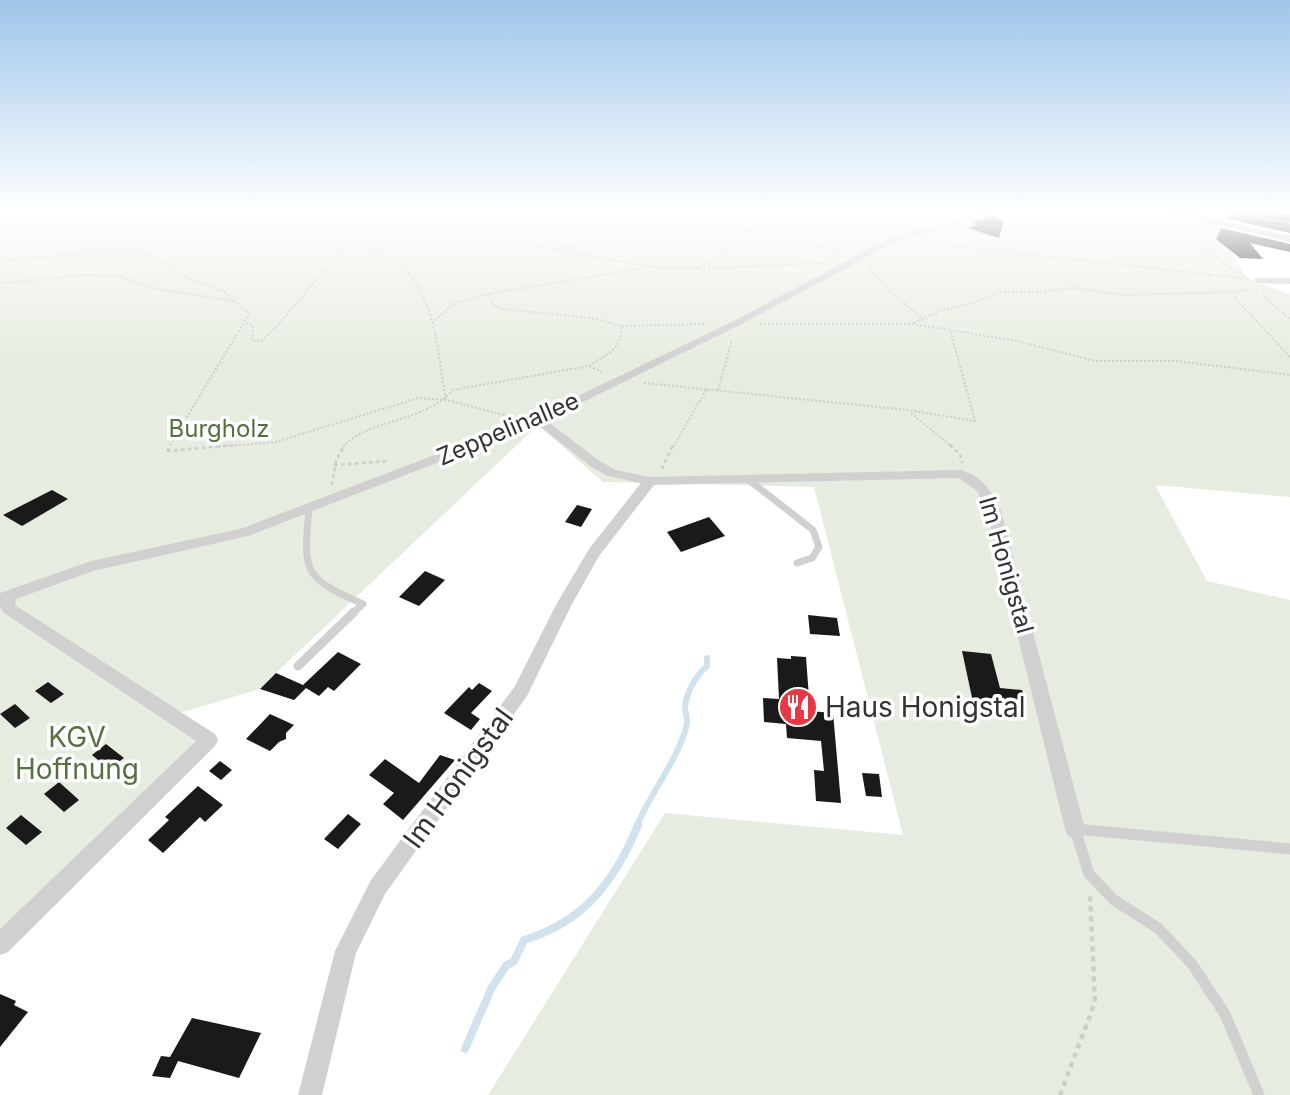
<svg xmlns="http://www.w3.org/2000/svg" width="1290" height="1095" font-family="Inter,sans-serif">
	<rect width="100%" height="100%" fill="#fff"/>
	<path fill="#e6ecdf" d="M 0,211 L 1231,211 L 1219,233 L 1248,279 L 1290,294 L 1290,497 L 1155,485 L 1207,581 L 1290,600 L 1290,1095 L 488,1095 L 665,813 L 903,835 L 814,487 L 603,482 L 538,425 L 259,689 L 180,713 L 218,737 L 0,951 Z"/>
	<g fill="none" stroke-linecap="round" stroke-linejoin="round">
		<path stroke="#cfe2ee" stroke-width="6" d="M 637,826 C 651,791 678,761 687,724 C 688,718 685,714 685,708 C 686,692 696,676 707,666 L 707,658"/>
		<path stroke="#cfe2ee" stroke-width="8" d="M 465,1049 L 492,987 L 506,966 L 514,961 L 524,940 C 584,922 615,881 638,825"/>
	</g>
	<path fill="#1a1a1a" d="M 1232,211 L 1290,213 L 1290,233 L 1228,219 Z
		M 992,216 L 1004,221 L 999,238 L 968,228 L 977,225 L 971,222 Z
		M 1221,228 L 1290,244 L 1290,252 L 1250,243 L 1263,259 L 1240,258 L 1216,239 Z
		M 52,490 L 68,499 L 22,526 L 3,515 Z
		M 577,505 L 592,509 L 581,527 L 565,522 Z
		M 709,517 L 725,536 L 681,552 L 667,532 Z
		M 425,571 L 445,580 L 419,606 L 399,597 Z
		M 808,615 L 837,618 L 840,636 L 810,634 Z
		M 962,651 L 991,654 L 1000,688 L 1022,690 L 1027,708 L 987,704 L 990,717 L 976,716 Z
		M 338,652 L 361,664 L 334,691 L 328,687 L 319,696 L 306,688 L 294,700 L 260,689 L 276,673 L 303,685 Z
		M 791,656 L 806,657 L 810,711 L 833,713 L 841,803 L 816,801 L 814,770 L 824,771 L 821,741 L 787,738 L 786,724 L 764,722 L 763,698 L 779,699 L 777,658 L 791,659 Z
		M 48,682 L 64,694 L 51,703 L 35,691 Z
		M 479,683 L 492,691 L 471,713 L 480,719 L 471,730 L 444,713 L 469,687 L 472,690 Z
		M 15,704 L 30,718 L 15,728 L 0,714 Z
		M 270,714 L 294,725 L 286,733 L 286,739 L 279,742 L 270,751 L 246,739 Z
		M 106,744 L 124,758 L 109,769 L 92,755 Z
		M 440,755 L 455,760 L 403,820 L 383,804 L 394,793 L 369,775 L 385,759 L 419,783 Z
		M 220,761 L 232,770 L 221,780 L 209,771 Z
		M 862,773 L 879,774 L 882,797 L 866,796 Z
		M 59,782 L 79,800 L 64,812 L 44,794 Z
		M 198,786 L 223,805 L 205,822 L 200,817 L 163,853 L 148,840 L 169,820 L 165,817 Z
		M 348,814 L 361,824 L 338,849 L 324,839 Z
		M 21,815 L 42,832 L 26,845 L 6,828 Z
		M 0,994 L 16,1001 L 14,1005 L 28,1012 L 0,1047 Z
		M 192,1018 L 261,1033 L 239,1078 L 178,1061 L 170,1078 L 152,1076 L 161,1056 L 170,1057 Z"/>
	<g fill="none" stroke-linecap="round" stroke-linejoin="round">
		<path stroke="#cdcdcd" stroke-width="2" stroke-dasharray="2 2" stroke-linecap="butt" d="M 623,211 L 644,211
			M 660,211 L 667,217 L 768,233 L 844,252
			M 0,214 L 6,211
			M 1252,217 L 1290,223
			M 357,240 C 372,249 396,259 407,272 C 437,305 438,358 446,400
			M 926,243 L 1248,279 L 1202,249 L 1179,224
			M 552,248 L 633,240 L 667,217
			M 0,261 L 138,248 L 186,277 L 226,293 L 249,314 L 169,447
			M 868,266 L 886,288 L 923,319
			M 696,269 L 825,263
			M 0,283 L 84,275 L 118,276 L 157,289 L 234,301
			M 1251,289 L 1236,292 L 1235,298 L 1290,357
			M 1263,292 L 1269,301 L 1290,319
			M 488,294 L 493,304 L 502,309 L 591,318 L 622,326 C 620,351 610,353 590,365
			M 246,323 L 253,326 L 252,341 L 261,341 C 296,310 319,269 356,240 L 344,221 L 356,213 L 650,267 L 689,269 L 717,261 L 769,211
			M 432,323 L 455,303 L 488,294 L 645,268
			M 914,323 L 942,310 L 974,303 L 999,292 L 1041,292 L 1072,288 L 1123,295 L 1236,292
			M 760,324 L 912,324 L 1017,341 L 1095,361 L 1176,361 L 1290,375
			M 622,326 L 707,324
			M 644,383 L 908,410 L 975,421 L 950,330
			M 718,390 L 732,340
			M 911,413 L 952,447
			M 215,447 L 276,442 L 418,398 L 446,400 L 508,416
			M 343,447 C 369,418 422,424 453,390 L 589,366 L 604,373
			M 673,447 L 707,389"/>
		<path stroke="#cdcdcd" stroke-width="2.5" stroke-dasharray="3.5 3.5" stroke-linecap="butt" d="M 950,445 L 960,454 L 962,463
			M 167,451 L 171,445
			M 167,451 L 236,445
			M 334,465 L 390,461
			M 662,469 L 673,445
			M 332,485 L 336,460 L 345,445"/>
		<path stroke="#cdcdcd" stroke-width="4.5" stroke-dasharray="5 5" stroke-linecap="butt" d="M 1060,1095 L 1095,1002 L 1090,895"/>
		<path stroke="#d0d0d0" stroke-width="7" d="M 749,480 L 813,530 L 819,547 L 812,558 L 797,563
			M 309,509 C 303,572 303,578 363,604 L 352,614"/>
		<path stroke="#d0d0d0" stroke-width="9" d="M 298,666 L 354,612"/>
		<path stroke="#d0d0d0" stroke-width="11" d="M 1259,1095 L 1225,1014 L 1192,964 L 1158,928 L 1114,900 L 1089,874 L 1075,829 L 1290,849"/>
		<path fill="#d0d0d0" fill-rule="evenodd" d="M 987,211 L 999,211 L 900,241 L 880,250 L 740,325 L 546,420 L 598,460 L 616,470 L 650,477 L 961,470 C 983,477 992,491 1001,511 L 1085,829 L 1082,836 L 1075,839 L 1068,836 L 1065,829 L 987,511 L 977,491 L 959,478 L 654,485 L 599,556 L 571,606 L 527,696 L 385,894 L 356,953 L 322,1095 L 298,1095 L 335,951 L 371,880 L 515,686 L 556,605 L 589,549 L 641,483 L 608,476 L 590,466 L 537,424 L 248,536 L 93,571 L 16,599 L 15,605 L 215,734 L 218,740 L 215,746 L 8,952 L 0,955 L 0,929 L 196,741 L 4,613 L 0,606 L 0,593 L 91,561 L 240,529 L 534,417 L 734,321 L 874,246 L 894,237 Z
			M 1222,211 L 1230,211 L 1222,225 L 1216,225 Z
			M 1255,278 L 1290,278 L 1290,284 L 1258,283 L 1254,280 Z"/>
		<path fill="#bdbdbd" fill-rule="evenodd" d="M 1160,211 L 1180,211 L 1290,236 L 1290,242 Z"/>
	</g>
	<linearGradient id="sky" x2="0" y2="1"><stop stop-color="#9ec6ea"/><stop offset="0.58" stop-color="#fff"/><stop offset="1" stop-color="#fff" stop-opacity="0"/></linearGradient>
	<rect width="1290" height="365" fill="url(#sky)"/>
	<defs>
		<symbol id="restaurant-disc" viewBox="-11 -11 22 22"><circle r="9.5" fill="#e63946" stroke="#fff"/><path d="M-5-6h1v4h1v-4h1v4h1v-4h1v5L-1.5 .5V6h-2V.5L-5-1ZM5-6V6H3V1.5H1.5Q1.5-4 5-6Z" fill="#fff"/></symbol>
	</defs>
	<g fill-rule="evenodd">
		<use href="#restaurant-disc" x="776" y="685" width="44" height="44"/>
	</g>
	<g text-anchor="middle" stroke-width="7" stroke-linejoin="round" paint-order="stroke">
		<g font-size="24" fill="#56703f" stroke="#fff">
			<text x="219" y="437">Burgholz</text>
		</g>
		<g font-size="24" fill="#333" stroke="#fff">
			<text transform="translate(508 429) rotate(-23)" y="8">Zeppelinallee</text>
			<text transform="translate(1006 565) rotate(74)" y="8">Im Honigstal</text>
		</g>
		<g font-size="28" fill="#333" stroke="#fff" text-anchor="start">
			<text x="825" y="717">Haus Honigstal</text>
		</g>
		<g font-size="28" fill="#56703f" stroke="#fff">
			<text x="77" y="747">KGV<tspan x="77" dy="32">Hoffnung</tspan></text>
		</g>
		<g font-size="28" fill="#333" stroke="#fff">
			<text transform="translate(458 778) rotate(-54)" y="10">Im Honigstal</text>
		</g>
	</g>
</svg>
